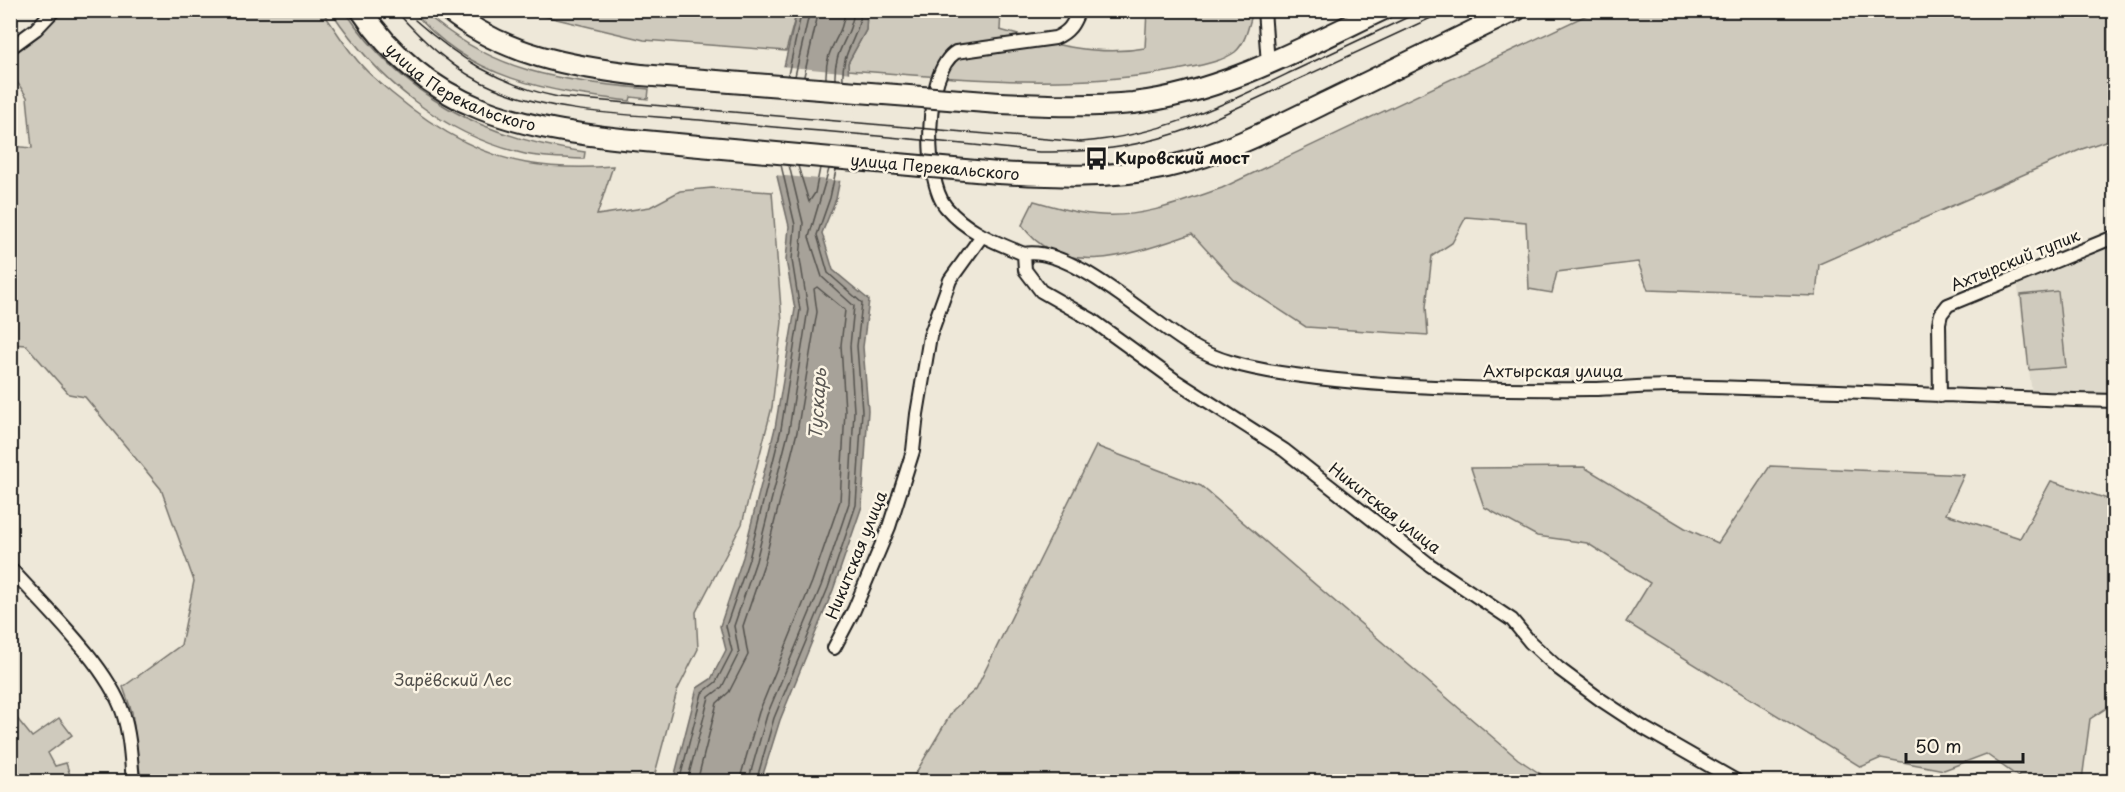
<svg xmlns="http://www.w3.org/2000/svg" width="2125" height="792" font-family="'Playpen Sans',sans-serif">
	<rect width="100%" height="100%" fill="#eee8d9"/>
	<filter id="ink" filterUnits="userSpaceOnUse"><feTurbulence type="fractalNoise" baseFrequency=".0167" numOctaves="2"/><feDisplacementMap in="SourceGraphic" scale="12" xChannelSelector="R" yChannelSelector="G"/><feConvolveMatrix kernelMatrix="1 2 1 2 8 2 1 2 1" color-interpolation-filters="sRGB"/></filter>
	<g filter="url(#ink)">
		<path fill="#ded9cb" d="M 2114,242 L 2114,396 L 2032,393 L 2017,281 Z"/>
		<path fill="#cfcabd" stroke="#76736c" stroke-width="1.5" d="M 65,11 L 322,11 C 338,33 352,58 372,76 C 414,114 469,153 526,163 C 555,168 584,168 613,166 L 597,215 L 650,207 L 680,191 L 712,188 L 772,192 L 782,322 L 772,407 L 742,524 L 696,612 L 698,649 L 677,691 L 653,781 L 141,781 L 132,712 L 123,687 L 181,645 L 194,581 L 161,489 L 85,397 L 69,394 L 26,345 L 11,344 L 10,238 L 16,234 L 11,232 L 10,146 L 32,148 L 27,97 L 11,73 L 11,55 Z
			M 331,11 L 345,11 C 403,97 483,138 585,152 L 584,159 C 565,158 544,158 525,154 C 443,135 377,80 331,11 Z
			M 413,11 L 423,11 C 494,74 559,80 649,89 L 648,99 L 631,97 L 630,101 C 547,91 470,80 413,11 Z
			M 523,11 L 797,11 L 786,51 L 644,40 Z
			M 867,11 L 1001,11 L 1000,30 C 1047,43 1096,57 1145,48 L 1147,11 L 1253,11 C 1249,24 1246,43 1235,52 C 1220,63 1196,66 1178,70 C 1069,90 958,79 848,70 L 848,63 L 866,30 Z
			M 1595,11 L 2114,11 L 2114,138 L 2082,149 L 1819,264 L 1816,296 L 1648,290 L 1638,262 L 1557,272 L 1552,293 L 1529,289 L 1526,222 L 1466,217 L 1452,243 L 1432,256 L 1426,307 L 1428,335 L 1306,327 L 1234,280 L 1192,234 C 1138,252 1062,283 1022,225 L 1034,201 C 1056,207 1079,214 1102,215 C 1144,218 1184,201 1222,188 Z
			M 2058,291 L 2066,367 L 2029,370 L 2021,295 Z
			M 1096,446 L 1201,486 L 1518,759 L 1551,781 L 911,781 L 953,710 L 976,689 Z
			M 1770,466 L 1964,475 L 1946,514 L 2020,538 L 2051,481 L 2114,501 L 2114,703 L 2090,719 L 2082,780 L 2024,781 L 1986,754 L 1944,770 L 1881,758 L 1861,767 L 1626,622 L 1650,583 L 1587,543 L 1537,536 L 1484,507 L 1471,468 L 1584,467 L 1685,528 L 1718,543 Z
			M 11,711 L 32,737 L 59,718 L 72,735 L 48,753 L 55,766 L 66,763 L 72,781 L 11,781 Z"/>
		<path fill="#a7a299" stroke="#6f6c67" stroke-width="1.5" d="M 797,11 L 867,11 L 866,30 L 848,63 L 851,125 L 836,199 L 822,233 L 833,270 L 869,300 L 863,347 L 868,410 L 862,506 L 833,590 L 780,720 L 761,781 L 673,782 L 697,688 L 711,679 L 726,650 L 720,626 L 743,557 L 775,428 L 795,309 L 786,260 L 789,226 L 775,168 L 775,105 Z"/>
		<path fill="#eee8d9" d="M 780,66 L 852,73 L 854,126 L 843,181 L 774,175 L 772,105 Z"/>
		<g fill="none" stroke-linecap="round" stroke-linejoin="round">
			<path stroke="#54524e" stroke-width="1.5" d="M 788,75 L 802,10
				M 795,76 L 810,10
				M 804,76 L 819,10
				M 826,78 C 825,45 843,39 845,10
				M 835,79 C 834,47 851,40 854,10
				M 843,80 C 841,51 859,39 861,10
				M 798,166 L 809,202 L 815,193 L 820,168
				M 679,782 L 702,693 L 716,682 L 732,651 L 726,626 L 749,559 L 781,429 L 800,310 L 792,260 L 795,225 L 781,165
				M 687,782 L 709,697 L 722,687 L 739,653 L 734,626 L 756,561 L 789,430 L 808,309 L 800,259 L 803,223 L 789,165
				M 697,782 L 717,703 L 729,692 L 748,655 L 743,626 L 764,564 L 797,432 L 817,312 L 814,289 L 817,287 L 845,310 L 841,345 L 845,411 L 840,501 L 812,582 L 759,712 L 739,782
				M 748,782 L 767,715 L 821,586 L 849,503 L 854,411 L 850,346 L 854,306 L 822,277 L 809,237 L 829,169
				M 756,782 L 774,718 L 828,588 L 856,505 L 862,411 L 857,346 L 862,303 L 828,273 L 817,235 L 830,198 L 836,170"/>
			<defs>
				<path id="minor" d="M 1264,10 L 1268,64
					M 10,48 L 36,29 L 54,10
					M 1024,254 C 1070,245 1149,320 1189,344 C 1216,361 1249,368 1280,373 C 1381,388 1487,390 1590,389 C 1616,389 1642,386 1669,386 C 1817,389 1966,397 2114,401
					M 1024,254 L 1025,270 L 1041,291 L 1092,320 L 1176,381 L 1284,450 L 1430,565 L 1512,620 L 1530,642 L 1558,668 L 1601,700 L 1642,727 L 1738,782
					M 1024,254 C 995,242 967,232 946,207 C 923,180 924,71 956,52 L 1055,38 C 1069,32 1073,25 1079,10
					M 1940,396 L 1939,323 L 1941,314 L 1948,305 L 2114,237
					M 10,568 C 45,607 107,665 123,713 C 130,735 131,759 133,782
					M 834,648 L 854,610 L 889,527 L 913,451 L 917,414 L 930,336 L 950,280 L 981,237"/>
				<g id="primary">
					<path id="s1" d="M 361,10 C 428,111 522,129 633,140"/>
					<path d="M 448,10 C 504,55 572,67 641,75"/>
					<path d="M 999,103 C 1044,105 1088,107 1133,103 C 1221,93 1302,48 1382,10"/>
					<path d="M 998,173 C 1054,176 1111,179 1167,167 C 1225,154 1278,126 1331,100 C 1393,70 1455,40 1516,10"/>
				</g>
			</defs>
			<use href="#minor" stroke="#1c1c1c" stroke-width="16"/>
			<use href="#primary" stroke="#1c1c1c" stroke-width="24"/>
			<use href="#minor" stroke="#fcf5e5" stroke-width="12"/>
			<use href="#primary" stroke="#fcf5e5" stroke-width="20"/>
			<path stroke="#1c1c1c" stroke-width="1.5" d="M 395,10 C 423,41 455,72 494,88 C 558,115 632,114 700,120 C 813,131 926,139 1039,152 C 1101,152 1141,147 1200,125 L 1448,10
				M 415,20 C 458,58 500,85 558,97 L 1081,142 C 1160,136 1219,107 1289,73 C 1334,52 1378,31 1423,10"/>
			<defs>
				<path id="primary-bridge" d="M 641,75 L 999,103
					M 633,140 L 998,173"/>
			</defs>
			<use href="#primary-bridge" stroke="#1c1c1c" stroke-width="24" stroke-linecap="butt"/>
			<use href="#primary-bridge" stroke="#fcf5e5" stroke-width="20"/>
		</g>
	</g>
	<defs>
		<symbol id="bus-bare" viewBox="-9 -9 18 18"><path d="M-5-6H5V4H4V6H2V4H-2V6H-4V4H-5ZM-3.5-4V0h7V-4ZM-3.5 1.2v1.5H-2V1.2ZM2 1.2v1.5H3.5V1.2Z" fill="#1c1c1c" stroke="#fcf5e5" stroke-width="2.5" paint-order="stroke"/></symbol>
	</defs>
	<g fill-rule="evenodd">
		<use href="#bus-bare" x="1080" y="142" width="33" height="33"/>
	</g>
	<g text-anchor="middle" stroke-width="5" stroke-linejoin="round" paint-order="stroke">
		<g font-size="16" fill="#1c1c1c" stroke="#fcf5e5">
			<text dy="6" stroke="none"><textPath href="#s1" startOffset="130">улица Перекальского</textPath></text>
			<text transform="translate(935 167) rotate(5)" y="6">улица Перекальского</text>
			<text transform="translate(2015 260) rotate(-22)" y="6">Ахтырский тупик</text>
			<text x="1553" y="377">Ахтырская улица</text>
			<text transform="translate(1385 508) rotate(38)" y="6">Никитская улица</text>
			<text transform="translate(856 555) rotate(-68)" y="6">Никитская улица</text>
		</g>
		<g font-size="16" font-weight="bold" fill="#1c1c1c" stroke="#fcf5e5" text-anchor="start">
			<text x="1115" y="164">Кировский мост</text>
		</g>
		<g font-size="16" fill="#52504c" stroke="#fcf5e5">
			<text x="453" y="686">Зарёвский Лес</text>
		</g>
		<g font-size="18" font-style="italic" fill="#5b5854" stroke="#fcf5e5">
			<text transform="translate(818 404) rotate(-86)" y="6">Тускарь</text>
		</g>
	</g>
	<rect width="2125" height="792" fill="none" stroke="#fcf5e5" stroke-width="36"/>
	<rect x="18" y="18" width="2089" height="756" fill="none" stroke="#1c1c1c" stroke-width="2" filter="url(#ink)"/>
	<path d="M1906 753v9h117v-9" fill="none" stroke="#1c1c1c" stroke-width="3"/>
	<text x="1915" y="753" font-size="18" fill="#1c1c1c" stroke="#fcf5e5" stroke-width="4.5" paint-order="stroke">50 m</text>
</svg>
